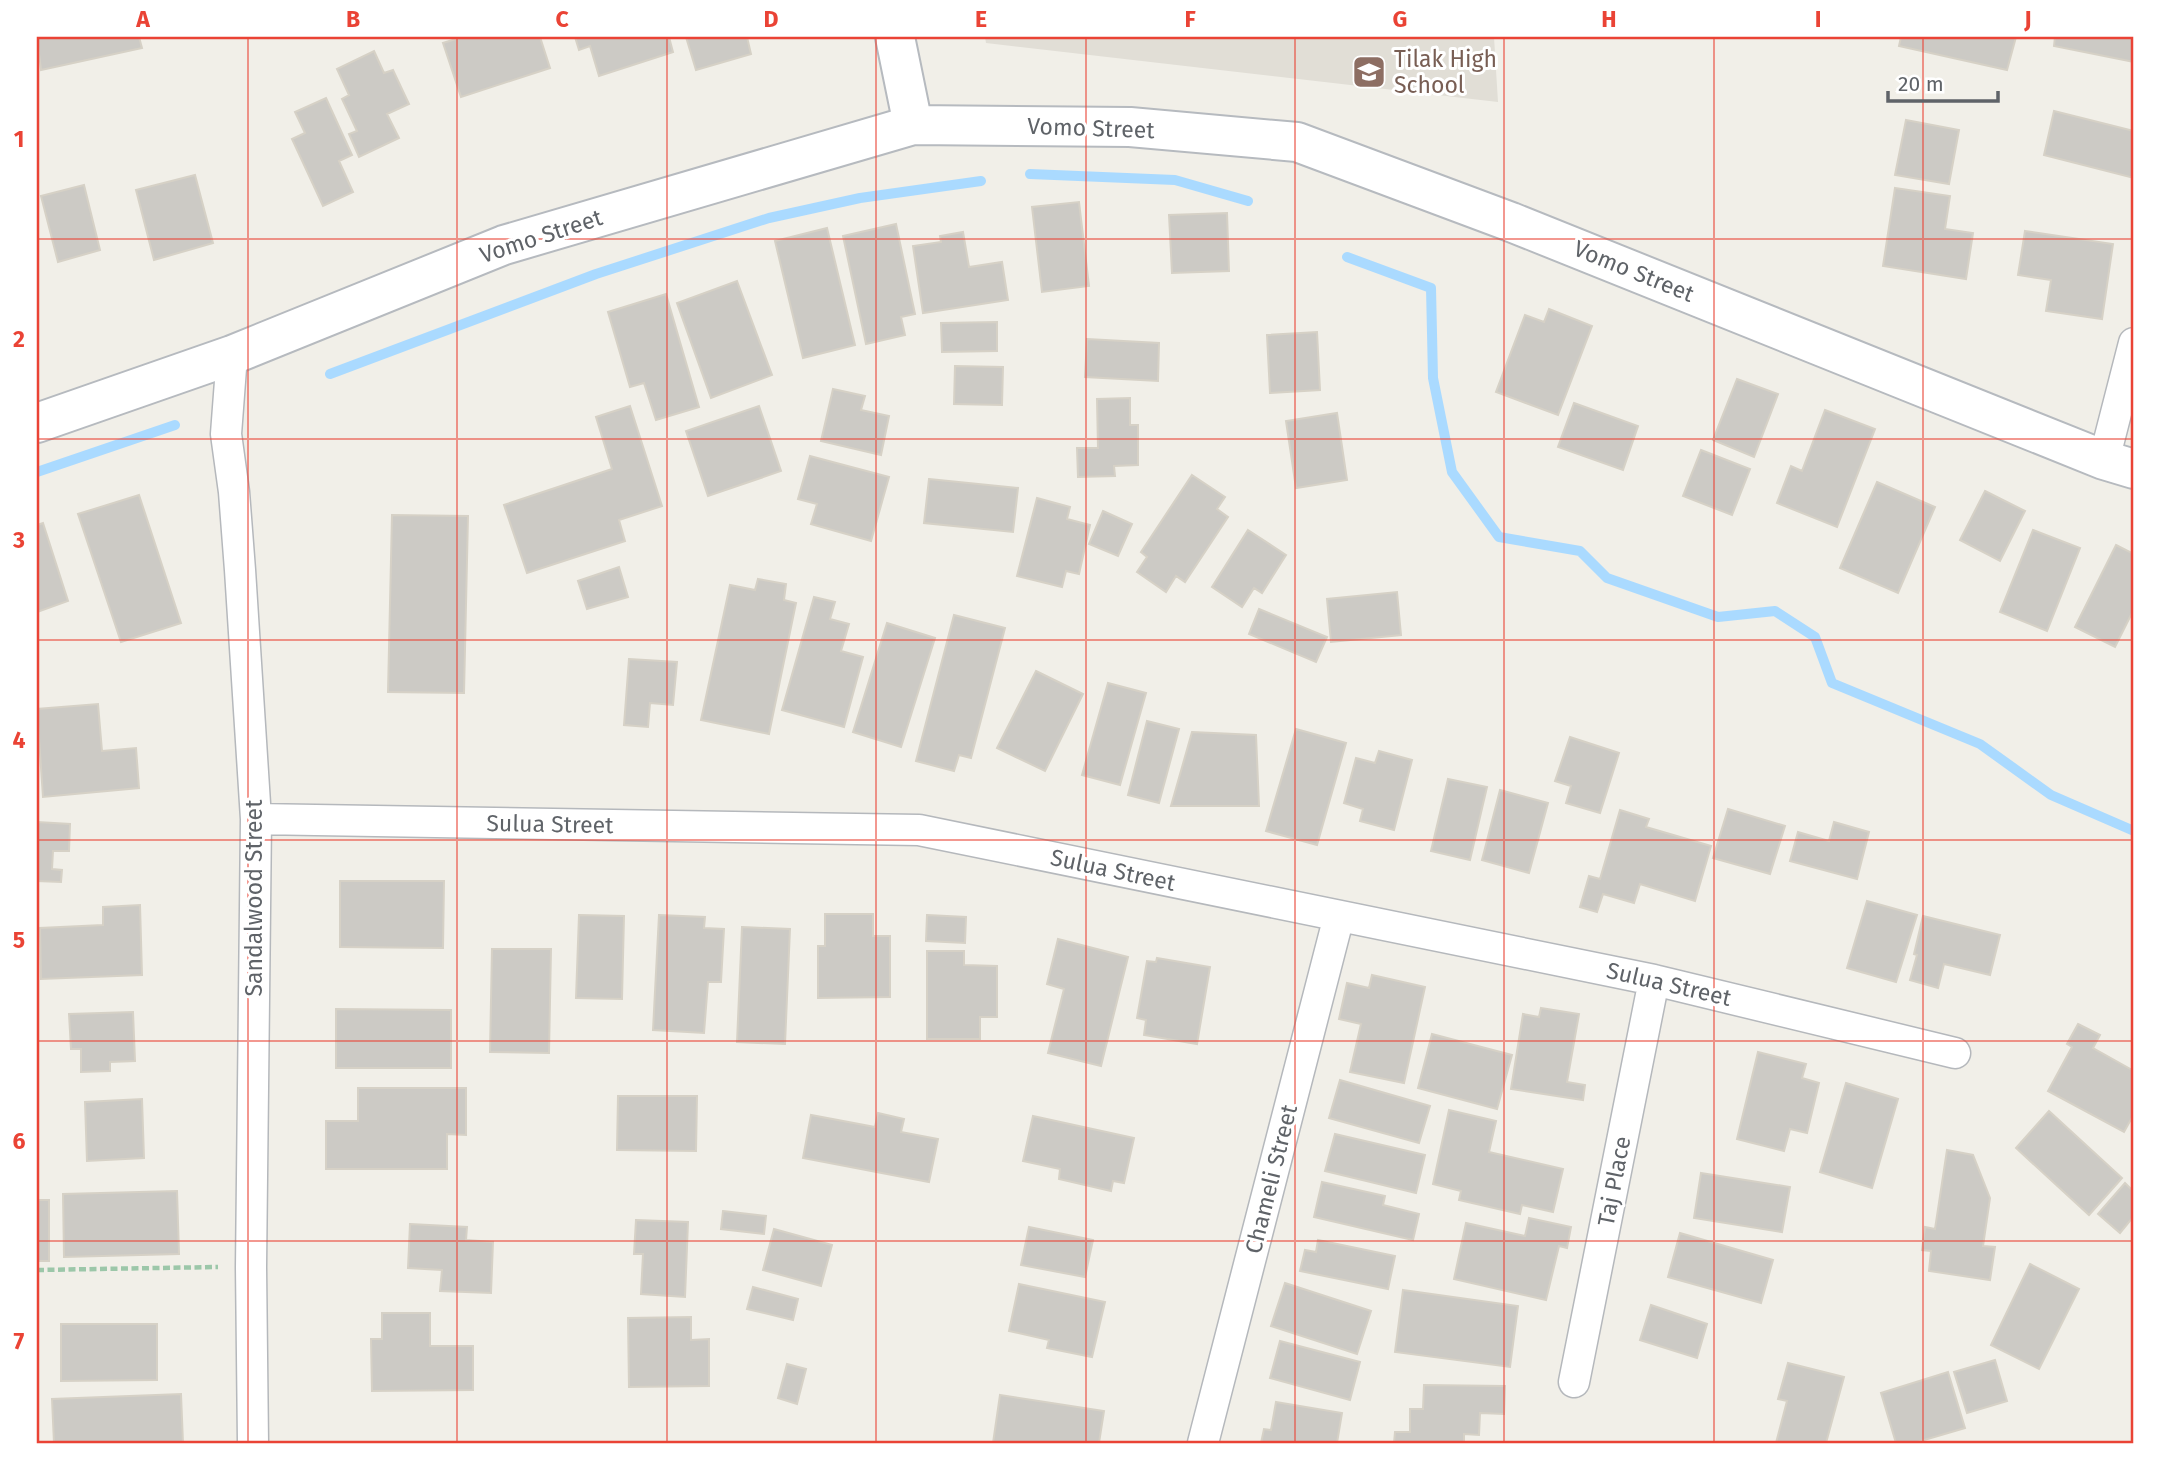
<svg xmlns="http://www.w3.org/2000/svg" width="2171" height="1480" font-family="'Fira Sans',sans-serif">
	<rect width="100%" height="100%" fill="#f1efe8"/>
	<path fill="#e1ded6" d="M 985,37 L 1494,37 L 1498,102 L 986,43 Z"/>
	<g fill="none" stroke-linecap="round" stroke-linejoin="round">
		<path stroke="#aadaff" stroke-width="10" d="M 1030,174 L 1175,180 L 1248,201
			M 1347,257 L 1431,288 L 1433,378 L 1452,472 L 1499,537 L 1580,551 L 1607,578 L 1718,617 L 1775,611 L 1815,637 L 1832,683 L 1980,744 L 2051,795 L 2134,831
			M 330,374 L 596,274 L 769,218 L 860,198 L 981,181
			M 37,472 L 175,425"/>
	</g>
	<path fill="#cccac5" stroke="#d6d1c6" stroke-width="2" d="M 37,37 L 139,37 L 142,48 L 41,70 Z
		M 462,37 L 540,37 L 550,68 L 461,97 L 443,43 Z
		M 575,37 L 669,37 L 673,52 L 599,76 L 590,46 L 579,50 Z
		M 686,37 L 747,37 L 751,54 L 696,70 Z
		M 1901,37 L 2016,37 L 2007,70 L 1899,46 Z
		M 2055,37 L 2134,37 L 2134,62 L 2054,46 Z
		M 374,51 L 384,73 L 393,70 L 409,104 L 387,114 L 399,138 L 359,157 L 349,134 L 357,131 L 342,99 L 349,95 L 337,69 Z
		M 326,98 L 352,155 L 339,161 L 353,192 L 323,206 L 292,139 L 305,133 L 295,112 Z
		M 2054,111 L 2134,131 L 2134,178 L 2044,155 Z
		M 1906,120 L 1959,130 L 1949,184 L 1895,175 Z
		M 195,175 L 213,243 L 154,260 L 136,190 Z
		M 84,185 L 100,250 L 58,262 L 41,196 Z
		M 1895,188 L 1950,196 L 1945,229 L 1973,233 L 1966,279 L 1883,266 Z
		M 1079,202 L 1089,286 L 1042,292 L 1032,207 Z
		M 1227,213 L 1229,271 L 1172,273 L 1169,215 Z
		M 896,224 L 915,314 L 901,317 L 905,335 L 866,344 L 843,236 Z
		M 827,228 L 855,345 L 803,358 L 775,241 Z
		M 2025,231 L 2113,244 L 2102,319 L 2046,311 L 2051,280 L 2018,275 Z
		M 963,232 L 969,267 L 1002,262 L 1008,300 L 923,313 L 913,246 L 941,242 L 940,236 Z
		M 737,281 L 772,375 L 711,398 L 677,303 Z
		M 666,294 L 699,407 L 656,420 L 644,383 L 630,387 L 608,312 Z
		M 1549,309 L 1592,326 L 1558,415 L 1496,392 L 1525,315 L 1544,322 Z
		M 997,322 L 997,351 L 942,352 L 941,323 Z
		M 1317,332 L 1320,390 L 1270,393 L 1267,335 Z
		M 1087,339 L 1159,343 L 1158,381 L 1085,377 Z
		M 955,366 L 1003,367 L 1002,405 L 954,404 Z
		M 1737,379 L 1778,394 L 1754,457 L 1713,440 Z
		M 833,389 L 865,396 L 861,410 L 889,416 L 881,455 L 821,441 Z
		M 1130,398 L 1130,425 L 1138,425 L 1138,465 L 1114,466 L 1115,476 L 1078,477 L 1077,448 L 1098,448 L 1097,399 Z
		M 1574,403 L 1638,426 L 1623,470 L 1558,447 Z
		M 630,406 L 662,506 L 619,520 L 625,541 L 527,573 L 504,505 L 612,469 L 596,417 Z
		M 759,406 L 781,471 L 708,496 L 686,431 Z
		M 1825,410 L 1875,429 L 1837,527 L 1777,503 L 1791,466 L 1802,471 Z
		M 1337,413 L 1347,480 L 1296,488 L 1286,421 Z
		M 1701,450 L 1750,469 L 1732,515 L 1683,496 Z
		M 810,456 L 889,477 L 871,541 L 811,524 L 817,504 L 798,499 Z
		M 1192,475 L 1225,497 L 1217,509 L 1228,517 L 1185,582 L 1176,576 L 1166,592 L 1137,572 L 1147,557 L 1141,552 Z
		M 929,479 L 1018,488 L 1013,532 L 924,523 Z
		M 1877,482 L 1935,507 L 1898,593 L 1840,568 Z
		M 1985,491 L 2025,511 L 2000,561 L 1960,540 Z
		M 139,495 L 181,623 L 121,642 L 78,514 Z
		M 1037,498 L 1070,507 L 1067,519 L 1090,525 L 1079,574 L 1066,571 L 1062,587 L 1017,576 Z
		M 1103,511 L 1132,524 L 1118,556 L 1089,544 Z
		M 392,515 L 468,516 L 464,693 L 388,692 Z
		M 43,523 L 68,601 L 37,612 L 37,525 Z
		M 1248,530 L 1286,555 L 1262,593 L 1254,588 L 1242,607 L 1212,587 Z
		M 2033,530 L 2080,548 L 2047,631 L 2000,612 Z
		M 2116,545 L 2134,554 L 2134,609 L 2115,647 L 2075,627 Z
		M 619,567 L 628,597 L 587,609 L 578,581 Z
		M 758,579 L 786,584 L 784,600 L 796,603 L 769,734 L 701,720 L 730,585 L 755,590 Z
		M 1397,592 L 1401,635 L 1331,642 L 1327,599 Z
		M 814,597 L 835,602 L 830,619 L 849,624 L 841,651 L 863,657 L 844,727 L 782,710 Z
		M 1259,609 L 1327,637 L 1316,662 L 1249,634 Z
		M 954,615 L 1005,628 L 971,758 L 959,755 L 954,771 L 916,761 Z
		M 887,623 L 935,638 L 901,747 L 853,732 Z
		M 629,659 L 677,662 L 673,705 L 650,703 L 648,727 L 624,725 Z
		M 1036,671 L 1083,694 L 1045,771 L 997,748 Z
		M 1108,683 L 1146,693 L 1120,785 L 1082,775 Z
		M 98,704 L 102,751 L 136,748 L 139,788 L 43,797 L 37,709 Z
		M 1147,721 L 1179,729 L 1159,803 L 1128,795 Z
		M 1296,729 L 1346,743 L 1317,845 L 1266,831 Z
		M 1192,732 L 1256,735 L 1259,806 L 1171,806 Z
		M 1570,737 L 1619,753 L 1600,813 L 1566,803 L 1571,786 L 1555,781 Z
		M 1379,751 L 1412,760 L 1394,830 L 1360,821 L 1363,809 L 1344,803 L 1356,758 L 1375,763 Z
		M 1448,779 L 1487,787 L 1470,860 L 1431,851 Z
		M 1500,790 L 1548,803 L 1529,873 L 1482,860 Z
		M 1728,809 L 1785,826 L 1770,874 L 1713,858 Z
		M 1620,810 L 1649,819 L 1646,827 L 1711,846 L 1695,901 L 1640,884 L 1634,903 L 1603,894 L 1597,912 L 1580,907 L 1589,876 L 1600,879 Z
		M 37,822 L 70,824 L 69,851 L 53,851 L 52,869 L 62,870 L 61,882 L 37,881 Z
		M 1834,822 L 1869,832 L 1857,879 L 1790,861 L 1798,832 L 1829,841 Z
		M 340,881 L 444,881 L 443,948 L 340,947 Z
		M 1867,901 L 1917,915 L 1896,982 L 1847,968 Z
		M 140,905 L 142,975 L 41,979 L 40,928 L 103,925 L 103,907 Z
		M 825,914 L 873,914 L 873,936 L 890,936 L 890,997 L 818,998 L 818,946 L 825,946 Z
		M 579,915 L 624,916 L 622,999 L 576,998 Z
		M 659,915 L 705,917 L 704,928 L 724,929 L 721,982 L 708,982 L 704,1033 L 653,1030 Z
		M 927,915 L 966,917 L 965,943 L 926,941 Z
		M 1923,916 L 2000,935 L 1990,975 L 1944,964 L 1938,988 L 1910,980 L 1917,955 L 1914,954 Z
		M 742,927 L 790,929 L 785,1044 L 737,1042 Z
		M 1058,939 L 1128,957 L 1101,1066 L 1048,1053 L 1064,989 L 1047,984 Z
		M 492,949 L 551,949 L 549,1053 L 490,1052 Z
		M 927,951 L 964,951 L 964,965 L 997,966 L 997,1017 L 980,1017 L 980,1039 L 927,1039 Z
		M 1157,958 L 1210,967 L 1197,1044 L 1144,1035 L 1146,1020 L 1137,1018 L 1147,961 L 1156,962 Z
		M 1372,975 L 1425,987 L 1404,1083 L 1350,1072 L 1361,1024 L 1339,1019 L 1347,983 L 1369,988 Z
		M 1541,1008 L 1579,1014 L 1567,1082 L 1585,1085 L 1583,1100 L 1511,1089 L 1523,1014 L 1539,1017 Z
		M 336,1009 L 451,1010 L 451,1068 L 336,1068 Z
		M 133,1012 L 135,1061 L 110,1062 L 110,1071 L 81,1072 L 81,1049 L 71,1049 L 69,1014 Z
		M 2078,1024 L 2100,1035 L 2093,1048 L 2134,1071 L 2134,1114 L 2124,1132 L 2048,1091 L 2072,1047 L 2067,1044 Z
		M 1432,1034 L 1512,1055 L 1497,1109 L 1418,1088 Z
		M 1758,1052 L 1806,1064 L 1802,1078 L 1819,1083 L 1807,1133 L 1790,1129 L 1784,1151 L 1737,1139 Z
		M 1340,1080 L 1430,1106 L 1419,1143 L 1329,1118 Z
		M 1846,1083 L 1898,1099 L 1872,1188 L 1820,1172 Z
		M 358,1088 L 466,1088 L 466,1135 L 447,1134 L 447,1169 L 326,1169 L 326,1121 L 358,1121 Z
		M 618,1096 L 697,1096 L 696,1151 L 617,1150 Z
		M 142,1099 L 144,1158 L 87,1161 L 85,1102 Z
		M 1449,1110 L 1496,1121 L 1489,1152 L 1563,1169 L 1553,1212 L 1522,1205 L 1520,1214 L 1459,1200 L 1461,1191 L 1433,1184 Z
		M 2049,1111 L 2122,1178 L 2089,1215 L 2016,1148 Z
		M 878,1113 L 904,1119 L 901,1132 L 938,1139 L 929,1182 L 803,1158 L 811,1115 L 875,1127 Z
		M 1033,1116 L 1134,1138 L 1124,1183 L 1113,1181 L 1111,1191 L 1059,1179 L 1060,1169 L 1023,1161 Z
		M 1335,1134 L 1425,1155 L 1416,1193 L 1325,1171 Z
		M 1947,1150 L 1973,1155 L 1990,1198 L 1983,1246 L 1995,1247 L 1990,1280 L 1929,1271 L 1931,1251 L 1922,1250 L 1925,1227 L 1935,1229 Z
		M 1701,1173 L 1790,1187 L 1782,1232 L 1694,1218 Z
		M 1322,1182 L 1385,1196 L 1383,1205 L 1419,1214 L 1413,1240 L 1314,1217 Z
		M 2125,1183 L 2134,1192 L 2134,1216 L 2120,1233 L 2098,1214 Z
		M 177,1191 L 179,1254 L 64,1257 L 63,1194 Z
		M 37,1200 L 49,1200 L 49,1261 L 37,1261 Z
		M 723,1211 L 766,1216 L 764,1234 L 721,1229 Z
		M 1529,1218 L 1571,1227 L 1567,1248 L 1559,1246 L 1546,1300 L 1454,1279 L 1466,1223 L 1525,1236 Z
		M 636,1220 L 688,1222 L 685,1297 L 641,1294 L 643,1254 L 634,1254 Z
		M 410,1224 L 467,1227 L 466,1240 L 493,1242 L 491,1293 L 440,1291 L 442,1270 L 408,1268 Z
		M 1029,1227 L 1093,1240 L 1085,1277 L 1021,1265 Z
		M 774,1229 L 832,1245 L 821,1286 L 763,1270 Z
		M 1680,1233 L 1773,1260 L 1761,1303 L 1668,1277 Z
		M 1318,1240 L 1395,1256 L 1388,1289 L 1300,1271 L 1305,1250 L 1316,1252 Z
		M 2030,1264 L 2079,1289 L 2039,1369 L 1991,1345 Z
		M 1285,1283 L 1371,1311 L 1357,1354 L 1271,1326 Z
		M 1019,1284 L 1105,1302 L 1092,1357 L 1047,1348 L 1049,1340 L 1009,1331 Z
		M 753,1287 L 798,1299 L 793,1320 L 747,1309 Z
		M 1403,1290 L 1518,1306 L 1510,1367 L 1395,1352 Z
		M 1651,1305 L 1707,1324 L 1697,1358 L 1640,1340 Z
		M 382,1313 L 430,1313 L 430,1346 L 473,1346 L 473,1390 L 372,1391 L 371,1339 L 382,1339 Z
		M 691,1317 L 691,1340 L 709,1339 L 709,1386 L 629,1387 L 628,1318 Z
		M 61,1324 L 157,1324 L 157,1380 L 61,1381 Z
		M 1280,1341 L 1360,1362 L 1350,1400 L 1270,1378 Z
		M 1995,1360 L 2007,1401 L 1967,1413 L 1954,1372 Z
		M 1788,1363 L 1844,1377 L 1826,1443 L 1776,1443 L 1787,1401 L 1778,1399 Z
		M 787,1364 L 806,1369 L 797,1404 L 778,1398 Z
		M 1948,1372 L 1965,1428 L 1914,1443 L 1896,1443 L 1881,1393 Z
		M 1424,1385 L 1505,1386 L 1504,1414 L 1480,1413 L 1479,1435 L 1464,1434 L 1464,1443 L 1394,1443 L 1395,1432 L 1410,1432 L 1410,1409 L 1423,1409 Z
		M 181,1394 L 183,1443 L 54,1443 L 52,1399 Z
		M 1000,1395 L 1104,1411 L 1099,1443 L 993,1443 Z
		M 1276,1402 L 1342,1413 L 1337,1443 L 1261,1443 L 1264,1429 L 1271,1430 Z"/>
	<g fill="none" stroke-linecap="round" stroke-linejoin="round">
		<defs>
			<path id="minor" d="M 232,355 L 226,434 L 234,492 L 240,570 L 256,819 L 251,1267 L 253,1443
				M 2104,460 L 2134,343
				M 256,819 L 919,830 L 1654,980 L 1955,1053
				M 1574,1382 L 1654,980
				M 1203,1443 L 1339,916"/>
			<path id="secondary" d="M 895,37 L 913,125
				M 37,423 L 232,355 L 504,245 L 913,125 L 1130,127 L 1297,142 L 1511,222 L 2104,460 L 2134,469"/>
		</defs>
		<use href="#minor" stroke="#b5b8bc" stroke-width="33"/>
		<use href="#secondary" stroke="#b6babf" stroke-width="42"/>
		<path stroke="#9cc7a9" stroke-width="4.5" stroke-dasharray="7 3.5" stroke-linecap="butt" d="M 37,1270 L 218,1267"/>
		<use href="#minor" stroke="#fff" stroke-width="30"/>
		<use href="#secondary" stroke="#fff" stroke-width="38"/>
	</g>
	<path fill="none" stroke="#ea4335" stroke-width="2" stroke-opacity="0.55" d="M 248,37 L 248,1443M 457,37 L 457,1443M 667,37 L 667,1443M 876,37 L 876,1443M 1086,37 L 1086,1443M 1295,37 L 1295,1443M 1504,37 L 1504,1443M 1714,37 L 1714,1443M 1923,37 L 1923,1443M 37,239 L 2134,239M 37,439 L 2134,439M 37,640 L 2134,640M 37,840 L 2134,840M 37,1041 L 2134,1041M 37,1241 L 2134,1241"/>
	<defs>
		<symbol id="school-square" viewBox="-11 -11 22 22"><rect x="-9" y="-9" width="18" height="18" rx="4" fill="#8d6e63" stroke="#fff"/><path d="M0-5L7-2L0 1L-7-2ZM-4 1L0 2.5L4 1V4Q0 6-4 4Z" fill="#fff"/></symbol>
	</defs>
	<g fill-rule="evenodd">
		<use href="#school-square" x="1350" y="53" width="38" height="38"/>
	</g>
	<g text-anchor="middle" stroke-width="6" stroke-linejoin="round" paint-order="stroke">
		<g font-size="23" fill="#785e54" stroke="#fff" text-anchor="start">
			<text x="1394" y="67">Tilak High<tspan x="1394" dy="26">School</tspan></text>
		</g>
		<g font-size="23" fill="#5f6368" stroke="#fff">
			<text transform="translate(1091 128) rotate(2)" y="8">Vomo Street</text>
			<text transform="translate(541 236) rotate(-18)" y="8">Vomo Street</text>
			<text transform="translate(1634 271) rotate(22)" y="8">Vomo Street</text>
			<text transform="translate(550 824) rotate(1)" y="8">Sulua Street</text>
			<text transform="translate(1113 870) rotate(12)" y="8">Sulua Street</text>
			<text transform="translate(254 898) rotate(-90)" y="8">Sandalwood Street</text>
			<text transform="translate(1669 984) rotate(13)" y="8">Sulua Street</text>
			<text transform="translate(1271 1179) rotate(-76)" y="8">Chameli Street</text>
			<text transform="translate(1614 1181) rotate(-79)" y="8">Taj Place</text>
		</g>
	</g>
	<rect width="2171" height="1480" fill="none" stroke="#ffffff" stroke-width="77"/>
	<path d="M1888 91v10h110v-10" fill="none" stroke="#5f6368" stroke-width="3.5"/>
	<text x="1898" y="91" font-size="21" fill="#5f6368" stroke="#ffffff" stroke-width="5" paint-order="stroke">20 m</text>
	<rect x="38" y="38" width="2094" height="1404" fill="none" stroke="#ea4335" stroke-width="2.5"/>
	<g font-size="23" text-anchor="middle" font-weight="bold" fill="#ea4335">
		<text x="143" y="27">A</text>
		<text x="353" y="27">B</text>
		<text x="562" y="27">C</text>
		<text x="771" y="27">D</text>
		<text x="981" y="27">E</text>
		<text x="1190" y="27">F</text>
		<text x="1400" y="27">G</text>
		<text x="1609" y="27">H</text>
		<text x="1818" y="27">I</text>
		<text x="2028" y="27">J</text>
		<text x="19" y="147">1</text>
		<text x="19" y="347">2</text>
		<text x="19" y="548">3</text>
		<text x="19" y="748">4</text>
		<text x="19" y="948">5</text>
		<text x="19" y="1149">6</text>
		<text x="19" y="1349">7</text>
	</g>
</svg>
